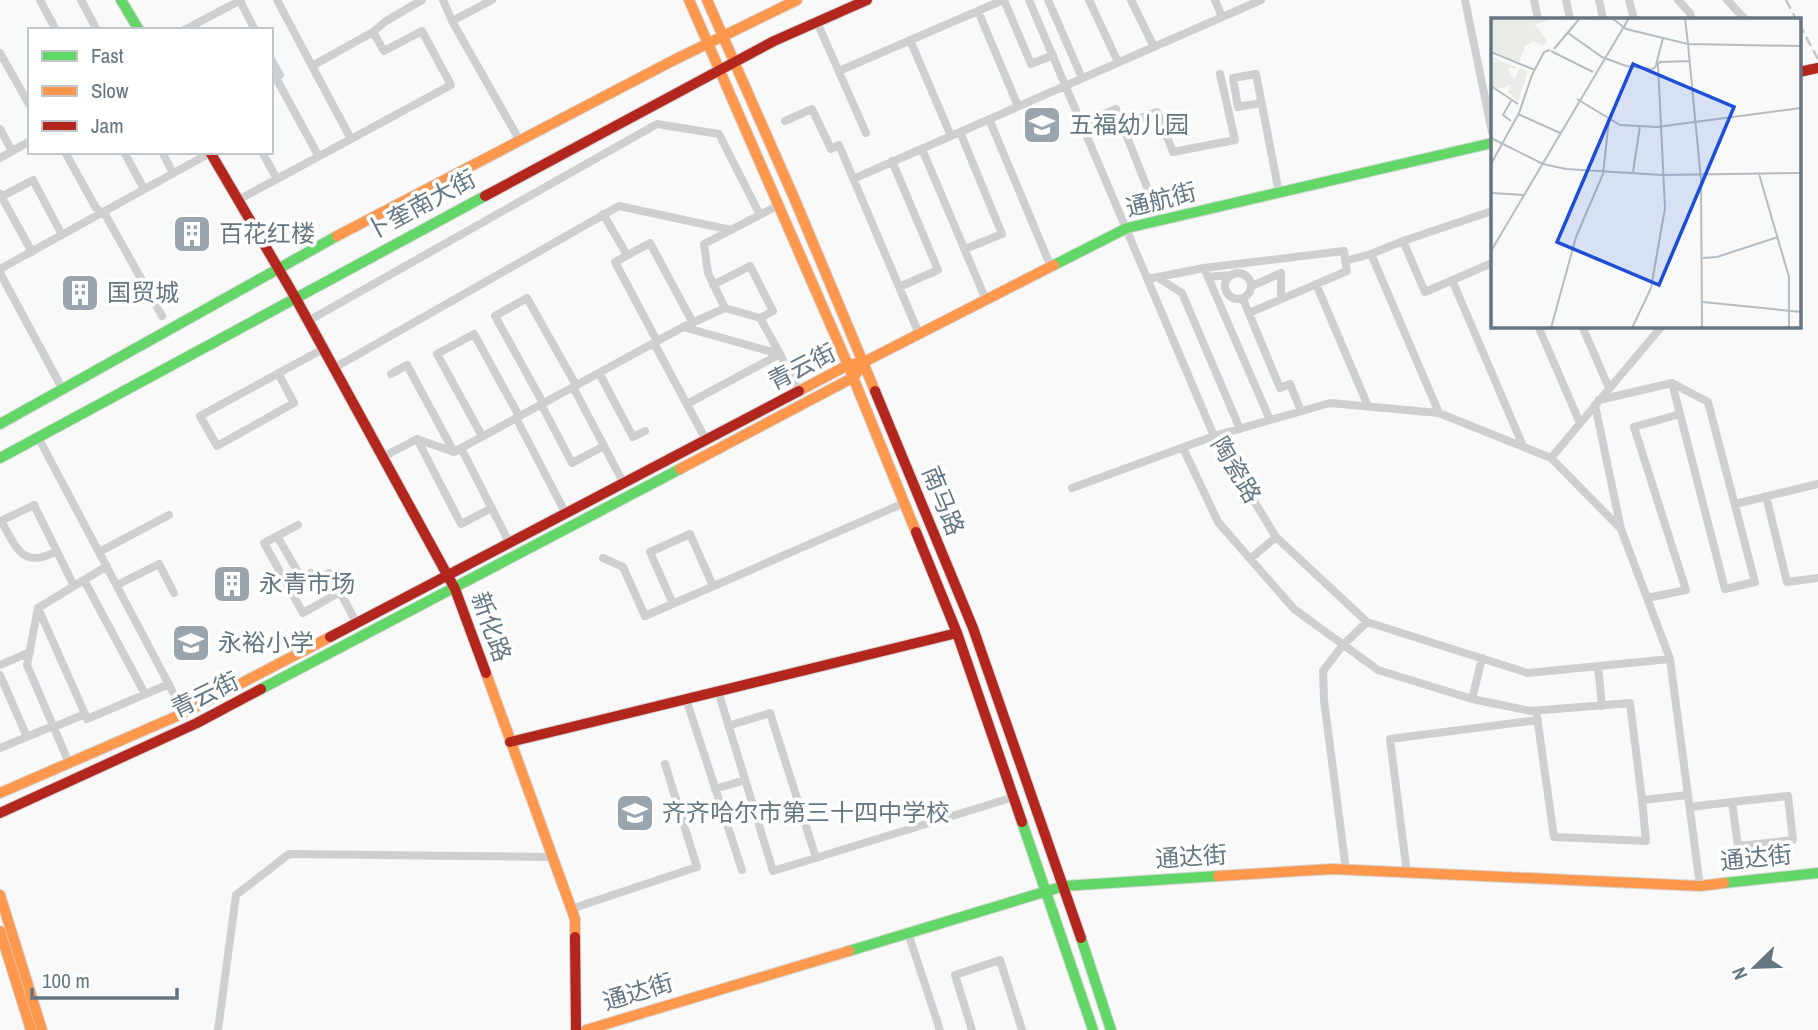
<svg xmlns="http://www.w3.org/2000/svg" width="1818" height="1030" font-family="'Archivo Narrow','Noto Sans SC',sans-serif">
	<rect width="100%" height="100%" fill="#f9f9f9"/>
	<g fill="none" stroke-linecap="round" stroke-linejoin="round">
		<defs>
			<path id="fast" d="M 121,0 L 139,30
				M 1054,265 L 1127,228 L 1492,143
				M 0,424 L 337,236
				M 0,458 L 485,196
				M 261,689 L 680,469
				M 1022,822 L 1093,1030
				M 1724,883 L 1818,873
				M 1081,938 L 1111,1030
				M 849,951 L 1064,886 L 1218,876"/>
			<path id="slow" d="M 689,0 L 848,365 L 916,532
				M 707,0 L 795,200 L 875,391
				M 337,236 L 674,60 L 797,0
				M 799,391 L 848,365 L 864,362 L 1054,265
				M 680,469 L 854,377 L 864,362
				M 486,673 L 575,919 L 575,937
				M 0,793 L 184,713 L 330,637
				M 1218,876 L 1332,869 L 1700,886 L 1724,883
				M 0,895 L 42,1030
				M 0,931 L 31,1030
				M 586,1030 L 849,951"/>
			<path id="jam" d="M 1799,72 L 1818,68
				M 210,152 L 295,297 L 455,589 L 486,673
				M 485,196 L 774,41 L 867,0
				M 875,391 L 973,628 L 1081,938
				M 916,532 L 957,633 L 1022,822
				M 330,637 L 799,391
				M 510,742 L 957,633
				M 0,813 L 197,723 L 261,689
				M 575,937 L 576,1030"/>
		</defs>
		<use href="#fast" stroke="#d5d6d7" stroke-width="12"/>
		<use href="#slow" stroke="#d5d6d7" stroke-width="12"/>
		<use href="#jam" stroke="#d5d6d7" stroke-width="12"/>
		<path stroke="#cecfd0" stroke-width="8" d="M 40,0 L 56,30
			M 81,0 L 97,30
			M 443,0 L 452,21
			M 492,0 L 452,21 L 520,141
			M 1004,0 L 1031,64 L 1053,55
			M 1029,0 L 1214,436 L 1276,537 L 1367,622 L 1528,673 L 1670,659
			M 1048,0 L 1082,78
			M 1089,0 L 1118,62
			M 1131,0 L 1154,47
			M 1215,0 L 1222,17
			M 1465,0 L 1492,132
			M 1534,0 L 1538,19
			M 1566,0 L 1570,19
			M 1599,0 L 1603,19
			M 1629,0 L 1634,19
			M 1678,0 L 1690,13 L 1692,19
			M 1727,0 L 1745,19
			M 240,1 L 255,30
			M 978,11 L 1018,106
			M 817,22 L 866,133
			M 184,30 L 241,0
			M 373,32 L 386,21 L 422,0
			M 910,40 L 951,136
			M 0,53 L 30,106
			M 271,59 L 280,75 L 276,78 L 318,155
			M 312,66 L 351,139
			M 839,71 L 1003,0
			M 1261,103 L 1238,107 L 1233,78 L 1256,74 L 1279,193
			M 989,119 L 1051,267
			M 785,121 L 812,109 L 831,149 L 839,145 L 919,334
			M 1082,123 L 1116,109 L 1160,220
			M 1122,125 L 1157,112 L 1173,152 L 1235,140 L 1220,74
			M 0,129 L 12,151
			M 960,132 L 1002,234 L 965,249
			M 922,149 L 986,300
			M 65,152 L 96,208 L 106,216 L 162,316
			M 124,152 L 144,189
			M 162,152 L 173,173
			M 262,152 L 277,179
			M 0,158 L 30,141
			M 892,161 L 938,270 L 899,287
			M 853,179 L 1261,0
			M 0,194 L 32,252
			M 1,197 L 33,180 L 62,235
			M 238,200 L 451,85 L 422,31 L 384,51 L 373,32 L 312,66 L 277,0
			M 603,214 L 627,255
			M 1403,241 L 1492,211
			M 1371,254 L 1439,413
			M 1345,261 L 1371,254 L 1403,241 L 1425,292 L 1492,263
			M 1204,268 L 1270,420
			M 0,269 L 210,153
			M1225 286a13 13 0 1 1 26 0a13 13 0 1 1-26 0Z
			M 0,273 L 63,390
			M 1157,277 L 1182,293 L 1240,429
			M 1208,277 L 1232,275
			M 1148,279 L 1204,268 L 1344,251 L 1347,271 L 1249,313
			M 1452,280 L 1523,446
			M 1316,284 L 1368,406
			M 713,285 L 750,266 L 773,311 L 760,318 L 725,308
			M 1252,286 L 1281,273 L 1281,299
			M 1243,299 L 1280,388 L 1290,384 L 1301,411
			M 308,321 L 657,124 L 719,134 L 760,215
			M 1538,326 L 1580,423
			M 1582,326 L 1609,388
			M 683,327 L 780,354 L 760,318
			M 657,341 L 615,262 L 650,243 L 693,323
			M 654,343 L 706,440
			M 334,368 L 619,206 L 731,230 L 779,205
			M 278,373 L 294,403 L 217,446 L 200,416 C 241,394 282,371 323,349
			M 599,373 L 633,437 L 645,431
			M 391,374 L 407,365 L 454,452
			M 573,387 L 624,484
			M 1599,400 L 1672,383 L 1708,402 L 1755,582 L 1725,589 L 1672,383
			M 543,403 L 495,316 L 527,298 L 576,385
			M 541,404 L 572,463 L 604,446
			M 687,404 L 780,354 L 799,391
			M 1595,405 L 1621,529
			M 516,418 L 566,514
			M 482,436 L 437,354 L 474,334 L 519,416
			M 38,437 L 184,713
			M 417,439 L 461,524 L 492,508
			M 461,448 L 510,544
			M 1183,448 L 1218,522 L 1294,609 L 1378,670 L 1472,699 L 1531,711 L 1630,703 L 1642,800 L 1688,795
			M 383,457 L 417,439 L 454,452 L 683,327 L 725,308 L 708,273 L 704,244 L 731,230
			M 1551,458 L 1662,326
			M 1072,488 L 1214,436 L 1330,403 L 1439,413 L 1551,458 L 1621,529 L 1670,659 L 1700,886
			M 1766,496 L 1787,582 L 1818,578
			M 1735,504 L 1818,484
			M 298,525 L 264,543 L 303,613 L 340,592 L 357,624
			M 277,536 L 302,579 L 311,573 L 315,581 L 329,573 L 340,592
			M 57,551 C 22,570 17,548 1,521 L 34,505 L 74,586
			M 99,552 L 169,515
			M 603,558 L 623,567 L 645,616 L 904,503
			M 1250,559 L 1276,537
			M 84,580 L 145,694
			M 117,585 L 159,564 L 174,593
			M 1647,598 L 1686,590 L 1634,427 L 1680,414
			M 673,604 L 650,552 L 690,534 L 713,586
			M 38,608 L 27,665 L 69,763
			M 0,665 L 30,652
			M 1598,666 L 1602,706
			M 0,675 L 27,737
			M 718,691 L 773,871 L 1014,797
			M 686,699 L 742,870
			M 1472,699 L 1482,658
			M 85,714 L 38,608 L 107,566
			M 1537,717 L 1554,837 L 1646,841 L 1642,800
			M 728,726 L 770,713 L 816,858
			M 54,727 L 85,714 L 87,719 L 169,684
			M 0,748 L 53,726
			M 715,789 L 745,780
			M 1690,807 L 1732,802 L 1738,846 L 1793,840 L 1788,796 L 1732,802
			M 1346,870 L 1324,700 L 1323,671 L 1343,645 L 1367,622
			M 1407,873 L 1390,739 L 1538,720
			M 571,909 L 697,867 L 665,764
			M 908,933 L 940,1030
			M 218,1030 L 236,895 L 289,854 L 552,857
			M 972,1030 L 955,975 L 1000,960 L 1022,1030"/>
		<use href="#fast" stroke="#63d668" stroke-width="10"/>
		<use href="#slow" stroke="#ff974d" stroke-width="10"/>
		<use href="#jam" stroke="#b3261e" stroke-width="10"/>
		<path stroke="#c3c5c6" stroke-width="2.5" stroke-dasharray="10 5" stroke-linecap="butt" d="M 1786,0 L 1796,19
			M 1799,24 L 1818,59"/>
	</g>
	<defs>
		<symbol id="school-square" viewBox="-11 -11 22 22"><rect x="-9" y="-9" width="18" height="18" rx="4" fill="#99a4ac" stroke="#fff"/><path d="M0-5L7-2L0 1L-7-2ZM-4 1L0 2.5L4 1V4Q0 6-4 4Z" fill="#fff"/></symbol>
		<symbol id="building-square" viewBox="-11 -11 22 22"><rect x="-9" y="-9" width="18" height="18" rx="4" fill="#99a4ac" stroke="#fff"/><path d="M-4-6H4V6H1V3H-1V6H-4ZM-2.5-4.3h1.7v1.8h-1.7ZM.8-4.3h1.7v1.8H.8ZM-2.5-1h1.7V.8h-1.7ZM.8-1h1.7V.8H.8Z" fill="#fff"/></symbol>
	</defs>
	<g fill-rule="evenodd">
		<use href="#school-square" x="1020" y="103" width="44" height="44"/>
		<use href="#building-square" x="170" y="212" width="44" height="44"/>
		<use href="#building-square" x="58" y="271" width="44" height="44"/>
		<use href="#building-square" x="210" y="562" width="44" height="44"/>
		<use href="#school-square" x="169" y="621" width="44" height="44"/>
		<use href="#school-square" x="613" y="791" width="44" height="44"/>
	</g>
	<g text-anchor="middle" stroke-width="7" stroke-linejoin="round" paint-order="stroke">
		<g font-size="24" fill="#657683" stroke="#fff" text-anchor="start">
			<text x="1069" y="133">五福幼儿园</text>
			<text x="219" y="242">百花红楼</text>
			<text x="107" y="301">国贸城</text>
			<text x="259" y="592">永青市场</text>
			<text x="218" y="651">永裕小学</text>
			<text x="662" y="821">齐齐哈尔市第三十四中学校</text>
		</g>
		<g font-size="24" fill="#657683" stroke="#fff">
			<text transform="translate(1161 200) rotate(-14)" y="8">通航街</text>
			<text transform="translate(421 205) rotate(-28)" y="8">卜奎南大街</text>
			<text transform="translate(802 367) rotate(-27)" y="8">青云街</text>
			<text transform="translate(1236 470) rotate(59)" y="8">陶瓷路</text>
			<text transform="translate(943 501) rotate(68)" y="8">南马路</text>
			<text transform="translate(491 627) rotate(70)" y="8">新化路</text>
			<text transform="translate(205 695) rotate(-26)" y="8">青云街</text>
			<text transform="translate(1191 857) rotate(-4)" y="8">通达街</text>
			<text transform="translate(1756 858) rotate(-6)" y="8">通达街</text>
			<text transform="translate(638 992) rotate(-17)" y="8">通达街</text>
		</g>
	</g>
	<g transform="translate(1491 18)">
		<rect width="310" height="310" fill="#f9f9f9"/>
		<path d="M 0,0 L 64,0 L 44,7 L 56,22 L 53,28 L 42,23 L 34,28 L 28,44 L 0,32 ZM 0,39 L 27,50 L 17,50 L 23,62 L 29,50 L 37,53 L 27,83 L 17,74 L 20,67 L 7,71 L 0,67 L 0,44 L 5,44 Z" fill="#e8ebe6"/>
		<path fill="none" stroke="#b5bdc3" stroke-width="2" d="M 121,0 L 135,11 L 197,26 L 210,162 L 211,310M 194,0 L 197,26 L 310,28M 77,15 L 111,39 L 135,48 L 162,51 L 169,44 L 199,43M 63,31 L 89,0M 60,33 L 102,54M 0,34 L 44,52M 165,47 L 172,20M 0,68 L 27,86M 86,81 L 129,107 L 166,109 L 310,90M 20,83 L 12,97 L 20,103M 27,96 L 69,115M 0,120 L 52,146 L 75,151 L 171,157 L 310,155M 0,146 L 28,95 L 41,57 L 53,34 L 59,32M 142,154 L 149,108M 268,156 L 298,259 L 298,310M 0,175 L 33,177M 0,233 L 138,0M 212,240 L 226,239 L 287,219M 212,284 L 310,294M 60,310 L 85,219 L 112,156 L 118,102M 141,310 L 160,270 L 174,190 L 167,47"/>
		<path fill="#1d4ed8" fill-opacity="0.15" stroke="#1d4ed8" stroke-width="3.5" d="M 142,46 L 243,89 L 168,267 L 66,224 Z"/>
		<rect width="310" height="310" fill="none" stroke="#657683" stroke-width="3.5"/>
	</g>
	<rect x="28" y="28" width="245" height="126" fill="#ffffff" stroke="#c1c8cd" stroke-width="2"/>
	<rect x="42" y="51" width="35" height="10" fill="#63d668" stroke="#c1c8cd" stroke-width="2"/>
	<text x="91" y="63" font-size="21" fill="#657683">Fast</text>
	<rect x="42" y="86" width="35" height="10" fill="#ff974d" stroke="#c1c8cd" stroke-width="2"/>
	<text x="91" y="98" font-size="21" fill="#657683">Slow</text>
	<rect x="42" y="121" width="35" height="10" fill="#b3261e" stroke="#c1c8cd" stroke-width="2"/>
	<text x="91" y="133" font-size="21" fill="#657683">Jam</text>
	<g transform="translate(1755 967) rotate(247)" stroke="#ffffff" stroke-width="5" paint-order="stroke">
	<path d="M0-5L12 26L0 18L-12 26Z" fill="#657683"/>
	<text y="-10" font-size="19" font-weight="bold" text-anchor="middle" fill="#657683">N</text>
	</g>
	<path d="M32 988v10h145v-10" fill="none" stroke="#657683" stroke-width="3.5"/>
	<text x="42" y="988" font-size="21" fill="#657683" stroke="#ffffff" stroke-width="5" paint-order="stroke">100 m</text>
</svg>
